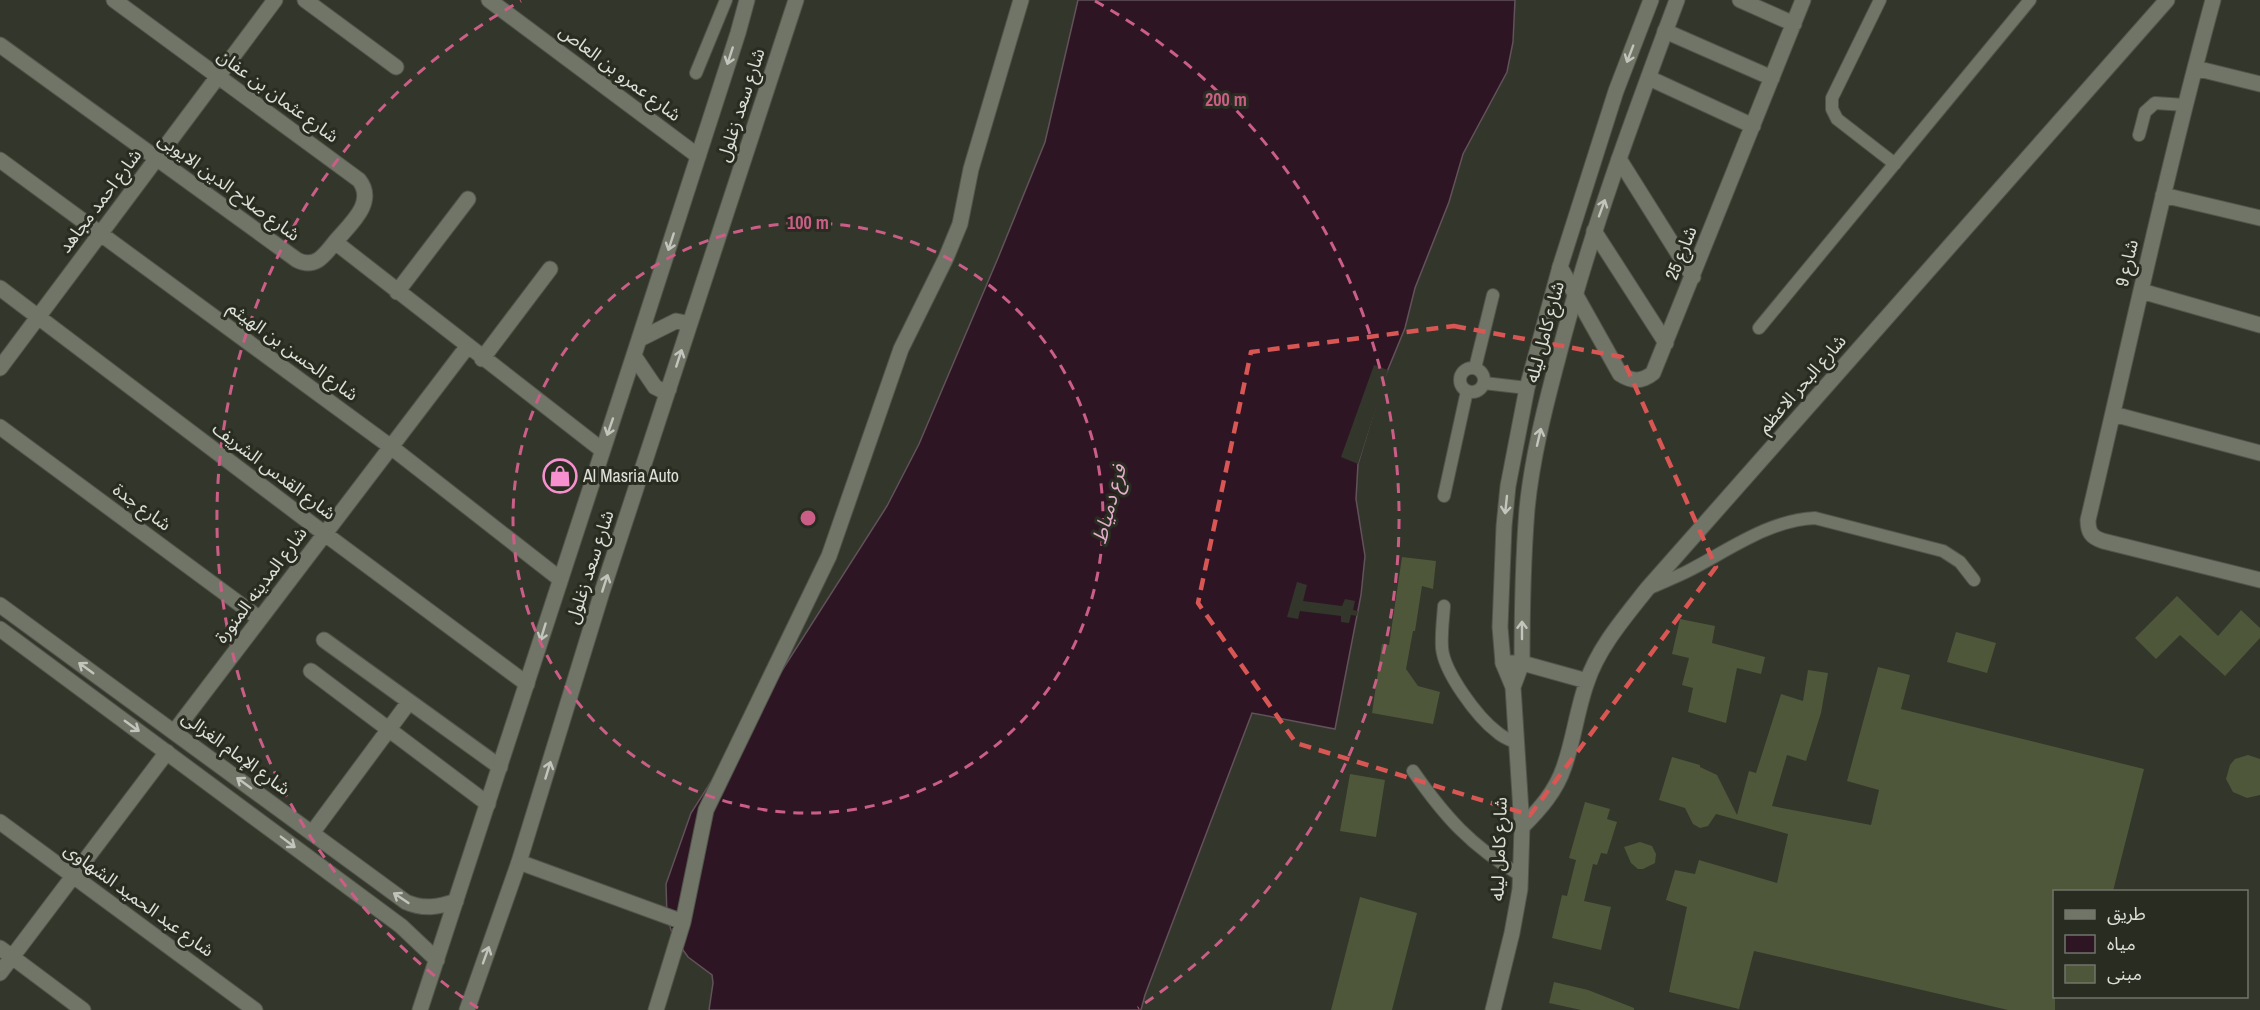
<svg xmlns="http://www.w3.org/2000/svg" width="2260" height="1010" font-family="'Archivo Narrow','Noto Sans Arabic',sans-serif">
	<rect width="100%" height="100%" fill="#33362a"/>
	<path fill="#2e1524" stroke="#62525a" stroke-width="1.5" d="M 1078,0 L 1515,0 L 1513,42 L 1507,72 L 1463,154 L 1449,202 L 1415,288 L 1405,328 L 1382,384 L 1358,464 L 1356,499 L 1365,556 L 1361,595 L 1335,729 L 1252,713 L 1145,995 L 1141,1010 L 709,1010 L 713,983 L 712,975 L 688,957 L 673,936 L 667,917 L 666,884 L 691,813 L 887,506 L 919,444 L 998,258 L 1045,142 Z"/>
	<path fill="#33362a" d="M 1374,365 L 1388,370 L 1358,464 L 1341,457 Z
		M 1297,582 L 1307,585 L 1303,601 L 1342,606 L 1345,599 L 1355,601 L 1353,610 L 1358,611 L 1357,616 L 1351,615 L 1349,623 L 1341,622 L 1341,616 L 1300,611 L 1298,619 L 1287,617 Z"/>
	<path fill="#4f573a" d="M 1402,557 L 1436,561 L 1433,589 L 1422,586 L 1415,631 L 1413,631 L 1406,669 L 1418,686 L 1440,692 L 1433,724 L 1372,713 L 1382,644 L 1389,645 Z
		M 2177,596 L 2218,636 L 2241,610 L 2260,628 L 2260,638 L 2225,676 L 2180,635 L 2156,659 L 2135,638 Z
		M 1680,619 L 1715,626 L 1712,643 L 1765,657 L 1761,674 L 1737,668 L 1726,723 L 1688,712 L 1693,688 L 1682,685 L 1689,658 L 1672,654 Z
		M 1956,632 L 1996,643 L 1987,673 L 1947,662 Z
		M 1878,667 L 1910,675 L 1901,709 L 2144,769 L 2113,891 L 2055,891 L 2055,1010 L 2008,1010 L 1754,951 L 1739,1009 L 1669,992 L 1687,907 L 1666,900 L 1675,870 L 1695,874 L 1699,860 L 1777,883 L 1788,834 L 1716,814 L 1708,826 L 1700,828 L 1693,824 L 1685,808 L 1659,800 L 1672,757 L 1700,765 L 1700,767 L 1717,775 L 1737,815 L 1749,771 L 1756,773 L 1781,694 L 1803,701 L 1808,670 L 1828,673 L 1821,713 L 1806,761 L 1787,755 L 1772,806 L 1871,825 L 1879,790 L 1847,781 Z
		M 2248,755 L 2260,759 L 2260,795 L 2247,798 L 2233,792 L 2226,779 L 2230,765 L 2235,759 Z
		M 1350,774 L 1385,780 L 1376,837 L 1340,831 Z
		M 1585,802 L 1610,809 L 1607,819 L 1617,822 L 1607,854 L 1601,853 L 1597,865 L 1593,864 L 1584,901 L 1611,907 L 1601,950 L 1552,938 L 1562,895 L 1567,896 L 1576,860 L 1569,858 Z
		M 1640,842 L 1652,846 L 1656,854 L 1655,863 L 1643,869 L 1638,869 L 1631,863 L 1624,847 Z
		M 1360,897 L 1417,913 L 1392,1010 L 1331,1010 Z
		M 1554,982 L 1588,990 L 1634,1008 L 1634,1010 L 1581,1010 L 1549,1003 Z"/>
	<g fill="none" stroke-linecap="round" stroke-linejoin="round">
		<defs>
			<path id="service" d="M 1880,0 L 1832,98 L 1832,109 L 1837,119 L 1895,164
				M 696,73 L 726,0
				M 2139,135 L 2145,112 L 2155,103 L 2185,105
				M 1759,328 L 2030,0
				M1460 380a12 12 0 1 1 24 0a12 12 0 1 1-24 0Z
				M 1475,368 L 1493,295
				M 1484,383 L 1527,388
				M 1444,496 L 1467,391
				M 1650,588 C 1663,582 1676,577 1688,571 C 1729,550 1769,520 1815,518 L 1943,551 L 1960,562 L 1974,580
				M 1444,606 C 1443,620 1441,634 1442,648 C 1444,672 1477,717 1497,732 C 1502,737 1510,740 1517,743
				M 1413,771 C 1445,817 1471,846 1520,875"/>
			<path id="minor" d="M 114,0 L 359,180 C 377,203 349,225 335,242
				M 305,0 L 396,67
				M 489,0 L 698,156
				M 1740,0 L 1794,24
				M 2213,0 C 2166,172 2129,346 2088,520 C 2088,532 2091,537 2103,541 L 2260,580
				M 1665,31 L 1772,78
				M 0,45 L 297,260 C 315,269 324,256 335,242 L 602,450
				M 2195,68 L 2260,84
				M 1649,78 L 1753,126
				M 1619,159 L 1693,277
				M 0,160 L 391,447 L 560,579
				M 2163,195 L 2260,218
				M 1594,231 L 1666,343
				M 1560,267 L 1620,374 C 1632,382 1642,382 1653,373 L 1803,0
				M 0,288 L 325,534 L 527,684
				M 2141,291 L 2260,325
				M 397,292 L 468,199
				M 482,359 L 550,269
				M 0,368 L 275,0
				M 2113,414 L 2260,453
				M 0,427 L 260,619
				M 324,640 L 500,767
				M 1503,663 L 1522,663 L 1587,681
				M 311,671 L 488,804
				M 174,732 L 467,347
				M 0,822 L 255,1010
				M 1522,827 C 1540,809 1556,791 1564,767 C 1574,739 1577,709 1587,682 C 1598,648 1625,617 1647,589 L 2167,0
				M 312,833 L 409,702
				M 519,862 L 683,922
				M 0,948 L 83,1010
				M 0,973 L 167,752
				M 656,1010 L 683,922 L 706,810 L 829,556 L 901,349 L 946,258 L 960,224 L 971,169 L 1021,0"/>
			<path id="tertiary" d="M 1513,687 L 1522,663 C 1522,612 1523,560 1527,509 C 1532,458 1545,407 1558,358 C 1589,236 1633,118 1677,0
				M 1493,1010 L 1512,933 L 1520,889 L 1522,827 L 1513,687 L 1503,663 L 1500,627 L 1504,526 L 1508,486 L 1527,388 L 1560,267 L 1616,91 L 1651,0"/>
			<path id="secondary" d="M 640,339 L 676,321 L 686,323 L 688,329
				M 634,356 L 655,387 L 661,390 L 669,389
				M 0,605 L 406,902 C 424,910 439,907 456,901
				M 0,629 L 401,926 L 437,960
				M 420,1010 C 527,685 633,359 738,33 L 747,0
				M 467,1010 L 519,862 L 602,592 L 796,0"/>
		</defs>
		<use href="#service" stroke="#51544a" stroke-width="14"/>
		<use href="#minor" stroke="#51544a" stroke-width="17"/>
		<use href="#tertiary" stroke="#51544a" stroke-width="17"/>
		<use href="#secondary" stroke="#51544a" stroke-width="17"/>
		<use href="#service" stroke="#717568" stroke-width="12"/>
		<use href="#minor" stroke="#717568" stroke-width="15"/>
		<use href="#tertiary" stroke="#717568" stroke-width="15"/>
		<use href="#secondary" stroke="#717568" stroke-width="15"/>
	</g>
	<defs><path id="oneway-shaft" d="M-6 0H5M1.5-3L5.5 0L1.5 3" fill="none" stroke-width="1.6" stroke-linecap="round" stroke-linejoin="round" transform="scale(1.5)"/></defs>
	<g stroke="#c2c5bc">
		<use href="#oneway-shaft" transform="translate(1630 54) rotate(111)"/>
		<use href="#oneway-shaft" transform="translate(730 56) rotate(108)"/>
		<use href="#oneway-shaft" transform="translate(1602 208) rotate(-70)"/>
		<use href="#oneway-shaft" transform="translate(671 242) rotate(108)"/>
		<use href="#oneway-shaft" transform="translate(679 358) rotate(-72)"/>
		<use href="#oneway-shaft" transform="translate(610 427) rotate(109)"/>
		<use href="#oneway-shaft" transform="translate(1539 437) rotate(-77)"/>
		<use href="#oneway-shaft" transform="translate(1506 505) rotate(96)"/>
		<use href="#oneway-shaft" transform="translate(605 583) rotate(-72)"/>
		<use href="#oneway-shaft" transform="translate(1522 630) rotate(-90)"/>
		<use href="#oneway-shaft" transform="translate(543 632) rotate(107)"/>
		<use href="#oneway-shaft" transform="translate(86 668) rotate(-144)"/>
		<use href="#oneway-shaft" transform="translate(132 726) rotate(36)"/>
		<use href="#oneway-shaft" transform="translate(548 770) rotate(-73)"/>
		<use href="#oneway-shaft" transform="translate(244 783) rotate(-144)"/>
		<use href="#oneway-shaft" transform="translate(288 842) rotate(37)"/>
		<use href="#oneway-shaft" transform="translate(401 898) rotate(-146)"/>
		<use href="#oneway-shaft" transform="translate(486 955) rotate(-70)"/>
	</g>
	<path fill="none" stroke="#d85654" stroke-width="4.5" stroke-dasharray="12 8" stroke-linejoin="round" d="M 1454,326 L 1622,357 L 1716,567 L 1530,815 L 1296,743 L 1198,603 L 1251,352 Z"/>
	<g fill="none" stroke="#cb5e87" stroke-width="3" stroke-dasharray="10 8">
		<circle cx="808" cy="518" r="295"/>
		<path d="M478 1008A591 591 0 0 1 521 1M1095 1A591 591 0 0 1 1138 1008"/>
	</g>
	<defs>
		<symbol id="shop-ring" viewBox="-11 -11 22 22"><circle r="9.5" fill="#292c20" stroke="#f790cf" stroke-width="1.5"/><path d="M-5-2.5h2.3a2.7 3.5 0 0 1 5.4 0H5L5.5 6h-11ZM-1.5-2.5h3a1.5 2.3 0 0 0-3 0Z" fill="#f790cf"/></symbol>
	</defs>
	<g fill-rule="evenodd">
		<use href="#shop-ring" x="541" y="457" width="38" height="38"/>
	</g>
	<g text-anchor="middle" stroke-width="6" stroke-linejoin="round" paint-order="stroke">
		<g font-size="18" fill="#dde0d8" stroke="#292c20">
			<text transform="translate(620 73) rotate(37)" y="6">شارع عمرو بن العاص</text>
			<text transform="translate(278 96) rotate(36)" y="6">شارع عثمان بن عفان</text>
			<text transform="translate(741 105) rotate(-72)" y="6">شارع سعد زغلول</text>
			<text transform="translate(229 187) rotate(36)" y="6">شارع صلاح الدين الايوبى</text>
			<text transform="translate(100 201) rotate(-53)" y="6">شارع احمد مجاهد</text>
			<text transform="translate(1681 253) rotate(-68)" y="6">شارع 25</text>
			<text transform="translate(2127 263) rotate(-77)" y="6">شارع 9</text>
			<text transform="translate(1545 332) rotate(-75)" y="6">شارع كامل ليله</text>
			<text transform="translate(293 351) rotate(36)" y="6">شارع الحسن بن الهيثم</text>
			<text transform="translate(1802 384) rotate(-49)" y="6">شارع البحر الاعظم</text>
			<text transform="translate(274 471) rotate(37)" y="6">شارع القدس الشريف</text>
			<text transform="translate(142 507) rotate(36)" y="6">شارع جدة</text>
			<text transform="translate(590 567) rotate(-72)" y="6">شارع سعد زغلول</text>
			<text transform="translate(261 585) rotate(-53)" y="6">شارع المدينه المنورة</text>
			<text transform="translate(236 753) rotate(36)" y="6">شارع الإمام الغزالى</text>
			<text transform="translate(1499 849) rotate(-88)" y="6">شارع كامل ليله</text>
			<text transform="translate(139 900) rotate(36)" y="6">شارع عبد الحميد الشهاوى</text>
		</g>
		<g font-size="18" fill="#dde0d8" stroke="#292c20" text-anchor="start">
			<text x="583" y="482">Al Masria Auto</text>
		</g>
		<g font-size="20" font-style="italic" fill="#e4adcc" stroke="#292c20">
			<text transform="translate(1109 504) rotate(-75)" y="7">فرع دمياط</text>
		</g>
	</g>
	<circle cx="808" cy="518" r="9" fill="#cb5e87" stroke="#292c20" stroke-width="3"/>
	<g font-size="18" text-anchor="middle" font-weight="bold" fill="#cb5e87" stroke="#292c20" stroke-width="6" stroke-linejoin="round" paint-order="stroke">
		<text x="1226" y="106">200 m</text>
		<text x="808" y="229">100 m</text>
	</g>
	<rect x="2053" y="890" width="195" height="108" fill="#292c20" stroke="#71746a" stroke-width="1.5"/>
	<rect x="2065" y="910" width="30" height="9" fill="#717568" stroke="#71746a" stroke-width="1.5"/>
	<text x="2107" y="920" font-size="18" fill="#dde0d8">طريق</text>
	<rect x="2065" y="935" width="30" height="18" fill="#2e1524" stroke="#71746a" stroke-width="1.5"/>
	<text x="2107" y="950" font-size="18" fill="#dde0d8">مياه</text>
	<rect x="2065" y="965" width="30" height="18" fill="#4f573a" stroke="#71746a" stroke-width="1.5"/>
	<text x="2107" y="980" font-size="18" fill="#dde0d8">مبنى</text>
</svg>
